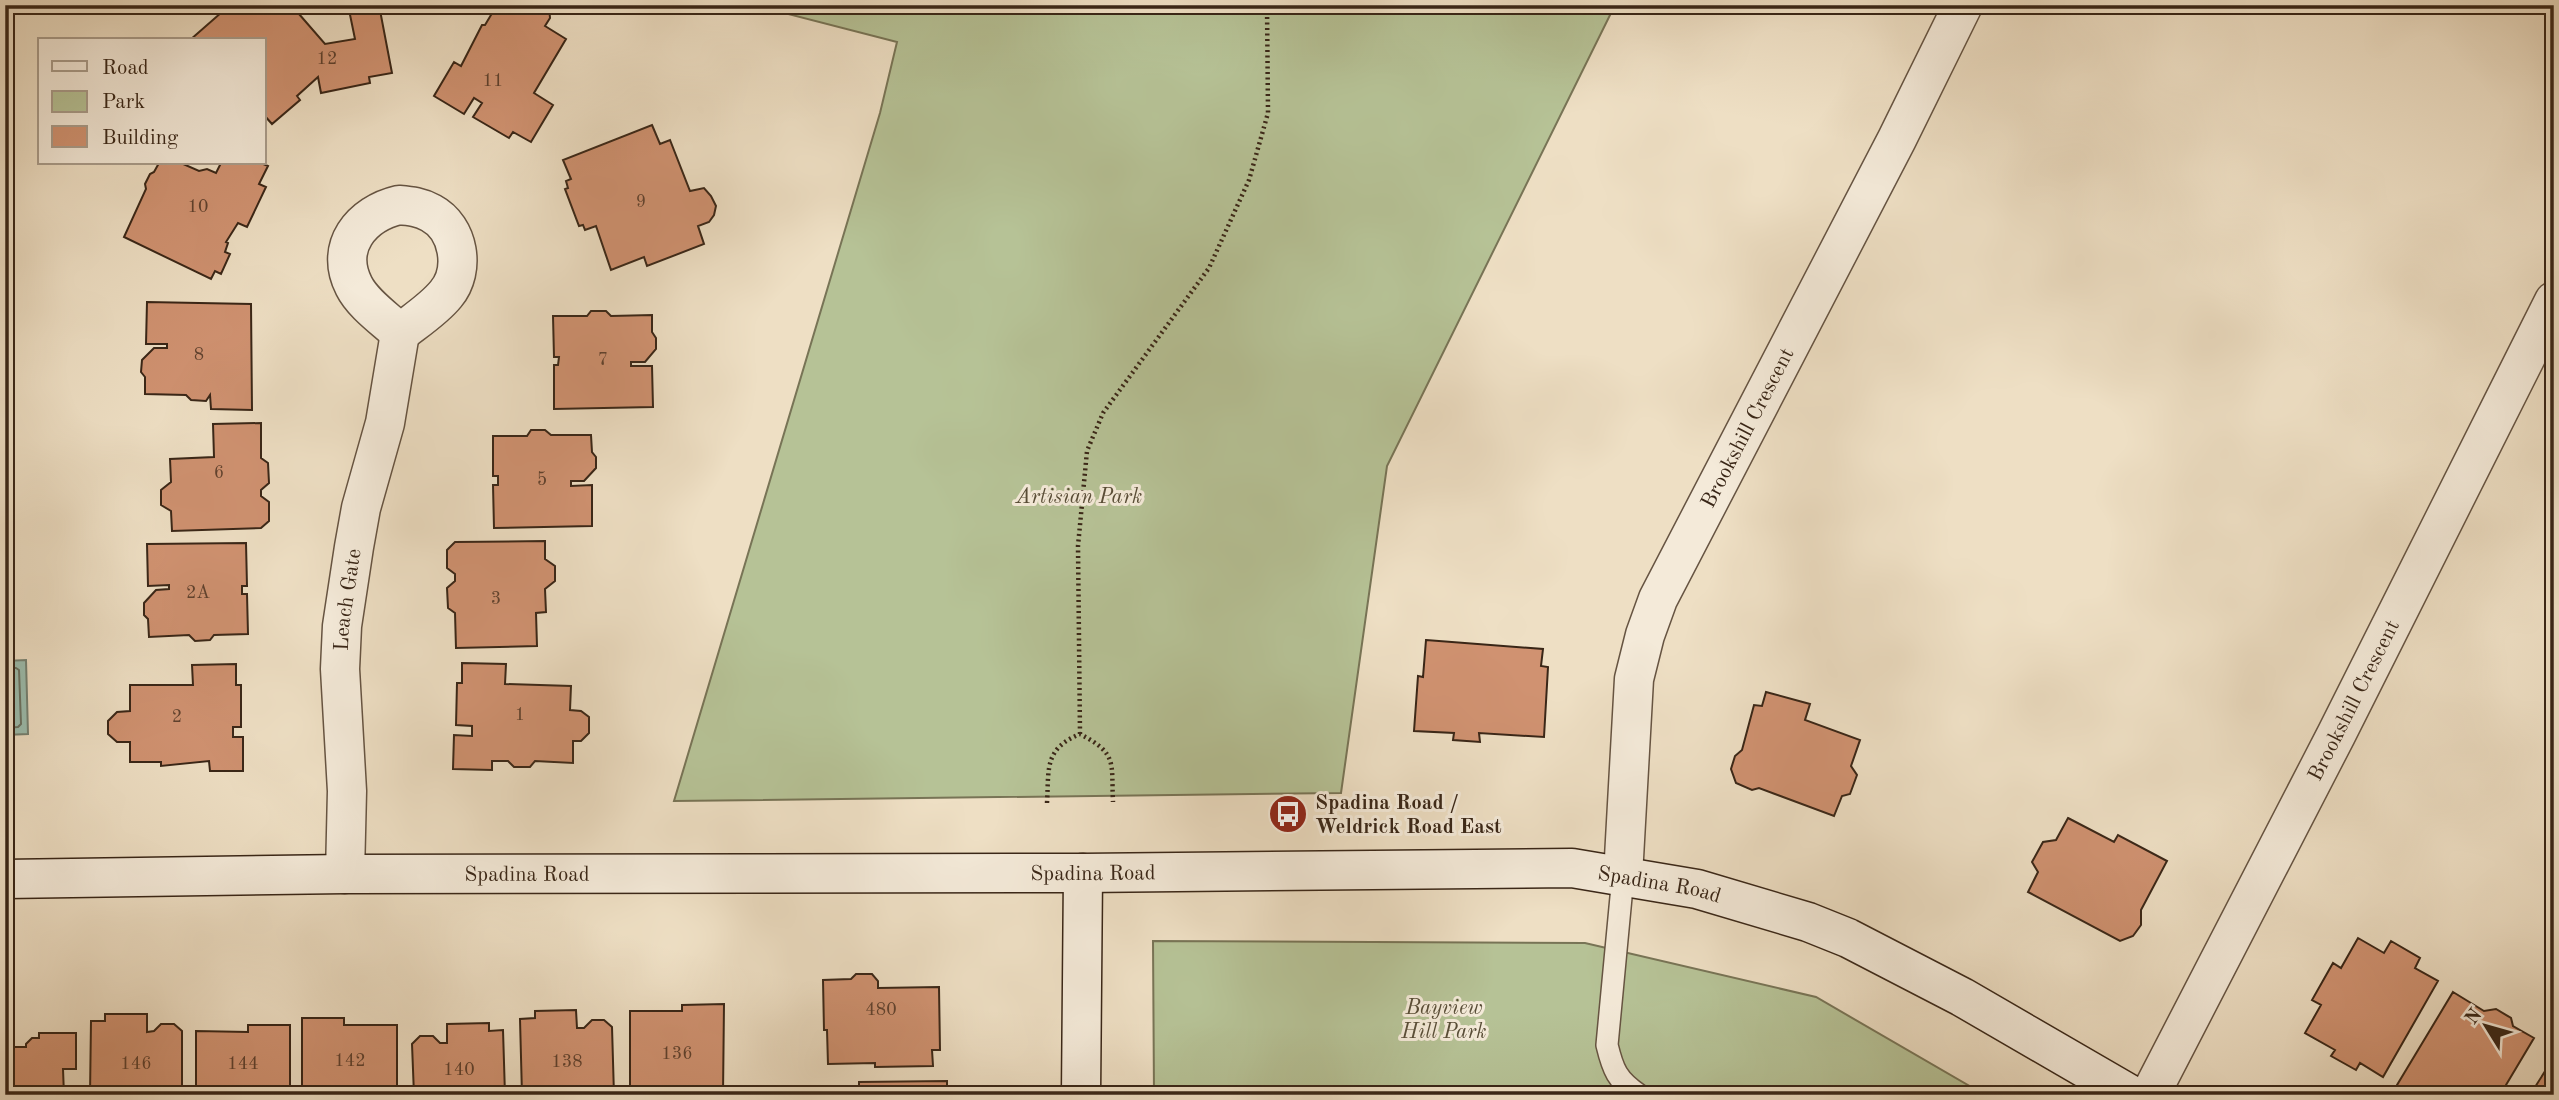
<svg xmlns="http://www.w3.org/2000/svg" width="2559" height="1100" font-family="'Old Standard TT',serif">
	<rect width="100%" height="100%" fill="#eedfc4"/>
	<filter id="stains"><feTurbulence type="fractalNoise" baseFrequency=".00286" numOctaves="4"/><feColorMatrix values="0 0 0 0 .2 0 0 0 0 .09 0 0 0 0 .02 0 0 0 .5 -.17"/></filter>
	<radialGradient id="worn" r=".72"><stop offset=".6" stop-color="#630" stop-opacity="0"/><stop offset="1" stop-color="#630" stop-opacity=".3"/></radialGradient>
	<path fill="#b6c296" stroke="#787456" stroke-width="2" d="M 753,5 L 1615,5 L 1387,466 L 1341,793 L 674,801 L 880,113 L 897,42 Z
		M 1153,941 L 1585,943 L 1816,997 L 1985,1095 L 1154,1095 Z"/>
	<path fill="#9bbdae" stroke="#748172" stroke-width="2" d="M 26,660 L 28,734 L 5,735 L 5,661 Z"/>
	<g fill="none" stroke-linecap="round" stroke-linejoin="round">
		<path stroke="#6a7262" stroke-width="2" d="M 5,668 L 16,668 L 19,670 L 21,724 L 18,727 L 5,728"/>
	</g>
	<path fill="#d09271" stroke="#392617" stroke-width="2" d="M 224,5 L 309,5 L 299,14 L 325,44 L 355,39 L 348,5 L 379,5 L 392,73 L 369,77 L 370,83 L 321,93 L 318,77 L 297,96 L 300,100 L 272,124 L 264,115 L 264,40 L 190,40 L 222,12 Z
		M 497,5 L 516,5 L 520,8 L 522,5 L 547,5 L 549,7 L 550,18 L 545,26 L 566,39 L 534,93 L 553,105 L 531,142 L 513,132 L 509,138 L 473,117 L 482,103 L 474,98 L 464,114 L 434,96 L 454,62 L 461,66 L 482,25 L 485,25 Z
		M 652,125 L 660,144 L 670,140 L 690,191 L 704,188 L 711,196 L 716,206 L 714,215 L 709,222 L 698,226 L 704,244 L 647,266 L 644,257 L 611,270 L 596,226 L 585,230 L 583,225 L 579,226 L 565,189 L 568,188 L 566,181 L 571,179 L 563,160 Z
		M 159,163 L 181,163 L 199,171 L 207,169 L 216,173 L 221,163 L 261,163 L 268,166 L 259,184 L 266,187 L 247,227 L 238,223 L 226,242 L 228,243 L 225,252 L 230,254 L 221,274 L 215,271 L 211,279 L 124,237 L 146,189 L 145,184 L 150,174 L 154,172 Z
		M 147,302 L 251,304 L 252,410 L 211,409 L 210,395 L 206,401 L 191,400 L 186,395 L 145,394 L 145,377 L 141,372 L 142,360 L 154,348 L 167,348 L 167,344 L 146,344 Z
		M 591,311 L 606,311 L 611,316 L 652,315 L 652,332 L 656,338 L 656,349 L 645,362 L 631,362 L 631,366 L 652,366 L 653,407 L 554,409 L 554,365 L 558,365 L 559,357 L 554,357 L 553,316 L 587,316 Z
		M 261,423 L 261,458 L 268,463 L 269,483 L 261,490 L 261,496 L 269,502 L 269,521 L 261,528 L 172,531 L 171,511 L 161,505 L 161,490 L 171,482 L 170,459 L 214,457 L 213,424 Z
		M 531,430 L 545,430 L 551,435 L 591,435 L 592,452 L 596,457 L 596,468 L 584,481 L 571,481 L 571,486 L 592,485 L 592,526 L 494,528 L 493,485 L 498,485 L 498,476 L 493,476 L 493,436 L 527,436 Z
		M 545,541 L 545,559 L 555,566 L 555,581 L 545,589 L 546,612 L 536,613 L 537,646 L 456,648 L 455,613 L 448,608 L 447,588 L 455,581 L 455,574 L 447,568 L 447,550 L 455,542 Z
		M 246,543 L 247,586 L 242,586 L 242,594 L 247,594 L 248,634 L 214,635 L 210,640 L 195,641 L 189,635 L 149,637 L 148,619 L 144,615 L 144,603 L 156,590 L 169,589 L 169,585 L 148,586 L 147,544 Z
		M 1426,640 L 1543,649 L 1541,666 L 1548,667 L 1544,737 L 1479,733 L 1480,742 L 1453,740 L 1454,733 L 1414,731 L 1418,676 L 1423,677 Z
		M 462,663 L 506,664 L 505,684 L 571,686 L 570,710 L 581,711 L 589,717 L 589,733 L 581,741 L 573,741 L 573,763 L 535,761 L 530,767 L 514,767 L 508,761 L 492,761 L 492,770 L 453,769 L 454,735 L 472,736 L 472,726 L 456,725 L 457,683 L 462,683 Z
		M 236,664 L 236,685 L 241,685 L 241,727 L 233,727 L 233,737 L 243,737 L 243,771 L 210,771 L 209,761 L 161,766 L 161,762 L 130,762 L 130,742 L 117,742 L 108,734 L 108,721 L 117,712 L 130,711 L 130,685 L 193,685 L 192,665 Z
		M 1766,692 L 1810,704 L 1805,720 L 1860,740 L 1851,766 L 1857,775 L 1850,794 L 1842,796 L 1834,816 L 1759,788 L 1752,790 L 1736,783 L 1731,769 L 1735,756 L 1742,750 L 1754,705 L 1762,706 Z
		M 2068,818 L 2114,842 L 2118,835 L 2167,861 L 2141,910 L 2141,925 L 2133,936 L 2120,941 L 2028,892 L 2038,872 L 2032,862 L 2043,842 L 2056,840 Z
		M 2358,938 L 2384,953 L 2391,941 L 2420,958 L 2415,968 L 2438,981 L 2383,1077 L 2360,1063 L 2356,1070 L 2331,1056 L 2335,1050 L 2305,1033 L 2321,1005 L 2312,1000 L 2333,963 L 2341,968 Z
		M 856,974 L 872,974 L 878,981 L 878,988 L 939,987 L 940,1050 L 932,1050 L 933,1066 L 875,1067 L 875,1063 L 828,1064 L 827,1030 L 824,1030 L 823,980 L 851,979 Z
		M 2453,992 L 2484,1011 L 2496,1009 L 2511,1018 L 2513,1026 L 2534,1038 L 2500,1095 L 2412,1095 L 2397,1085 Z
		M 724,1004 L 723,1095 L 630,1095 L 630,1011 L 682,1011 L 682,1005 Z
		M 576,1010 L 577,1028 L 584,1028 L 592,1020 L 604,1020 L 612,1027 L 614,1095 L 522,1095 L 520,1019 L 535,1018 L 535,1011 Z
		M 105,1014 L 147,1014 L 147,1032 L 154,1031 L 161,1024 L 174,1024 L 182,1031 L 182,1095 L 90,1095 L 91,1021 L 105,1021 Z
		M 302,1018 L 344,1018 L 344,1025 L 397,1025 L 397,1095 L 302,1095 Z
		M 489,1023 L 489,1031 L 503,1030 L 505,1095 L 414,1095 L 412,1044 L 420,1036 L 433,1036 L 440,1043 L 447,1043 L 447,1024 Z
		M 248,1025 L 290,1025 L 290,1095 L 196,1095 L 196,1031 L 248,1032 Z
		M 39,1033 L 76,1033 L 76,1069 L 63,1069 L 64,1095 L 5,1095 L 5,1040 L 10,1047 L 26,1047 L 26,1044 L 32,1038 L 39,1038 Z
		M 2554,1057 L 2554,1095 L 2530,1095 Z
		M 947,1081 L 947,1095 L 859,1095 L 859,1082 Z"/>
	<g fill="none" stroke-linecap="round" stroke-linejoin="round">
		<defs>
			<path id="lane" d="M 1623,876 L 1607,1045 C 1613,1070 1617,1080 1639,1095"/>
			<g id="street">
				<path d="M 399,205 C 411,206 420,207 431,213 C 459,228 466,270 446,294 C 434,309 415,321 400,333 C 385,319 363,304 354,286 C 334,247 361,214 399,205 Z"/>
				<path id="s1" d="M 345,874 L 347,791 L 340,669 L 342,626 L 354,547 L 361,508 L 385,423 L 400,333"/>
				<path id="s2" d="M 1623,876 L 1634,679 L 1645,635 L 1658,599 L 1897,139 L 1963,5"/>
				<path id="s3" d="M 2150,1095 L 2336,735 L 2554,301"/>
			</g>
			<g id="secondary">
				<path id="s4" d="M 5,879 L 345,874 L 1083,873 L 1572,868 L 1697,889 L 1808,922 L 1848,938 L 1962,997 L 2131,1095"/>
				<path d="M 1081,1095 L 1083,873"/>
			</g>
		</defs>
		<use href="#lane" stroke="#665442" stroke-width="24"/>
		<use href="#street" stroke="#665442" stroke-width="41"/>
		<use href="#secondary" stroke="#392617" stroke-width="41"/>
		<path stroke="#392617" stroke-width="4.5" stroke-dasharray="2 3.5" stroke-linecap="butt" d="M 1080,734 L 1078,546 L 1087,451 L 1103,413 L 1209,268 L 1249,180 L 1268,113 L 1267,5
			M 1047,803 C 1049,768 1044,749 1080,734 C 1118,754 1111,762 1113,802"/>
		<use href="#lane" stroke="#f4ead9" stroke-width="21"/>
		<use href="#street" stroke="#f4ead9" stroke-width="38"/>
		<use href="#secondary" stroke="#f4ead9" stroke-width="38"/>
	</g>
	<defs>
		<symbol id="bus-disc" viewBox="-11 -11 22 22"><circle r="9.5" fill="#8f2418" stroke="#f4ead9"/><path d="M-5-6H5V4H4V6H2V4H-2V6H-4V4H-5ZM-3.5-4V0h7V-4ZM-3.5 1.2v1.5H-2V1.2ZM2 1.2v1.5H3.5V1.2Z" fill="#fff"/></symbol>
	</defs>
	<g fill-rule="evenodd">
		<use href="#bus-disc" x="1266" y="792" width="44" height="44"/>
	</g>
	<g text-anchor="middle" stroke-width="6" stroke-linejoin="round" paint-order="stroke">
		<g font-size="18" fill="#5f412e">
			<text x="327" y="64">12</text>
			<text x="493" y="86">11</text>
			<text x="641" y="207">9</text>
			<text x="198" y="212">10</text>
			<text x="199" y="360">8</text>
			<text x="603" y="365">7</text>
			<text x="219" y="478">6</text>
			<text x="542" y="485">5</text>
			<text x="198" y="598">2A</text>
			<text x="496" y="604">3</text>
			<text x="520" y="720">1</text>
			<text x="177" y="722">2</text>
			<text x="881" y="1015">480</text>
			<text x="677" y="1059">136</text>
			<text x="350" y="1066">142</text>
			<text x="567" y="1067">138</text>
			<text x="136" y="1069">146</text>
			<text x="243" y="1069">144</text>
			<text x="459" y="1075">140</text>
		</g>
		<g font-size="21" fill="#392617" stroke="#f4ead9">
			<text dy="7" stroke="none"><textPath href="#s2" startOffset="474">Brookshill Crescent</textPath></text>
			<text dy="7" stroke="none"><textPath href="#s1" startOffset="275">Leach Gate</textPath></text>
			<text dy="7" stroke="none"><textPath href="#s3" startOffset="444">Brookshill Crescent</textPath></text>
			<text dy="7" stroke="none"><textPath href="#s4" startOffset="1088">Spadina Road</textPath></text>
			<text dy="7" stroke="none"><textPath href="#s4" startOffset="522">Spadina Road</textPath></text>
			<text dy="7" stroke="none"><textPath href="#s4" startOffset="1656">Spadina Road</textPath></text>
		</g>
		<g font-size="21" font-style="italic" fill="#584d37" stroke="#f4ead9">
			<text x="1079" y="503">Artisian Park</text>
			<text x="1444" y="1014">Bayview<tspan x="1444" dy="24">Hill Park</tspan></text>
		</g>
		<g font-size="21" font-weight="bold" fill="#392617" stroke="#f4ead9" text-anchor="start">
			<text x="1315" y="809">Spadina Road /<tspan x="1315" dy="24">Weldrick Road East</tspan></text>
		</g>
	</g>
	<rect width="2559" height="1100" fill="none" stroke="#eedfc4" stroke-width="28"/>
	<rect x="7" y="7" width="2545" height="1086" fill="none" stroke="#392617" stroke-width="3.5"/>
	<rect x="14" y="14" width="2531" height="1072" fill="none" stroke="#392617" stroke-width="2"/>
	<rect x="38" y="38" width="228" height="126" fill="#f4ead9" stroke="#a99c8b" stroke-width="2"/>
	<rect x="52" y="61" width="35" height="10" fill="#f4ead9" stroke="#a99c8b" stroke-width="2"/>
	<text x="102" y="74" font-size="21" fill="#392617">Road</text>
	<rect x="52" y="91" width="35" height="21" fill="#b6c296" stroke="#a99c8b" stroke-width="2"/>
	<text x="102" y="108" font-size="21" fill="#392617">Park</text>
	<rect x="52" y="126" width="35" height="21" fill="#d09271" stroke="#a99c8b" stroke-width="2"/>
	<text x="102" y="144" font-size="21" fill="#392617">Building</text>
	<g transform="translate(2486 1026) rotate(307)" stroke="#f4ead9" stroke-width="5" paint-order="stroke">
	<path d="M0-5L12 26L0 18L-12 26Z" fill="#392617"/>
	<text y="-10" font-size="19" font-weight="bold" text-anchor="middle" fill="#392617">N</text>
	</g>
	<rect width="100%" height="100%" filter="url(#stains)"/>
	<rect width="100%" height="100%" fill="url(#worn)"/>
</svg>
